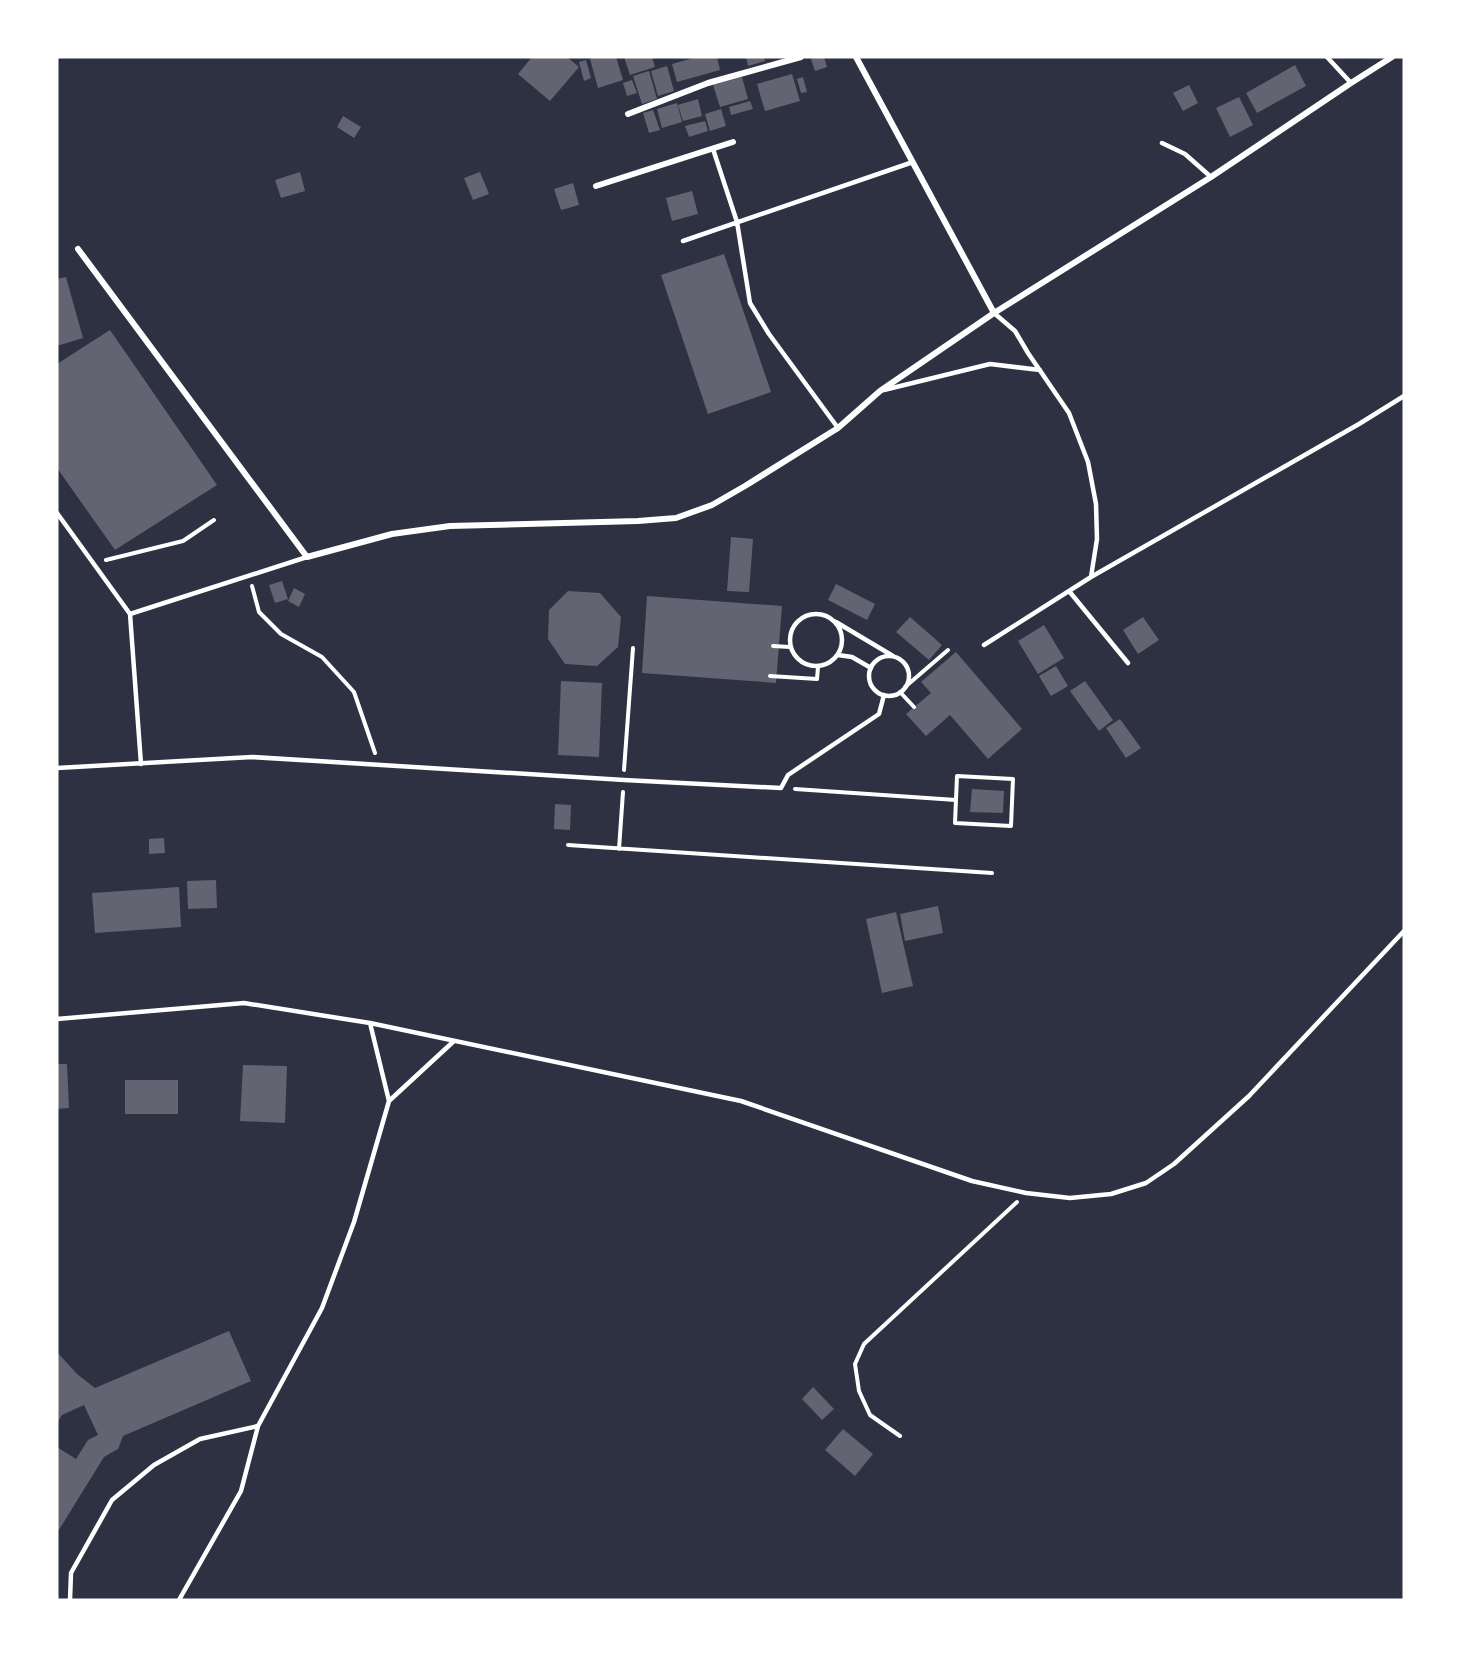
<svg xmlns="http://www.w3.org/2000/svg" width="1461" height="1657" font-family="'PT Sans Narrow',sans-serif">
	<rect width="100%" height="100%" fill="#2d3142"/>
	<path fill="#626471" d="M 532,57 L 567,57 L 579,67 L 550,101 L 518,74 Z
		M 595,57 L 616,57 L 623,80 L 598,88 L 590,59 Z
		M 624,57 L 652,57 L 655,67 L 630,75 Z
		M 697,57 L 717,57 L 720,70 L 677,82 L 672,64 Z
		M 746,57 L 764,57 L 765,61 L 748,66 Z
		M 817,57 L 824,57 L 827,67 L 815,71 L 811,59 Z
		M 586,60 L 591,78 L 584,81 L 579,62 Z
		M 1295,65 L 1306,86 L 1257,113 L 1246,93 Z
		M 667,66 L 674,91 L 658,96 L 651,71 Z
		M 649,71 L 657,99 L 642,104 L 633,76 Z
		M 792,74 L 800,101 L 765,111 L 757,84 Z
		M 742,77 L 748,99 L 720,107 L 713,85 Z
		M 803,77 L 807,92 L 801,93 L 797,79 Z
		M 632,80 L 637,93 L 627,96 L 623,83 Z
		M 1189,85 L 1198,103 L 1183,111 L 1173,93 Z
		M 1239,97 L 1253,125 L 1230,137 L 1216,108 Z
		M 698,99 L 702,116 L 683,121 L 678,105 Z
		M 750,101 L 753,109 L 731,115 L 729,107 Z
		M 677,103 L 682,122 L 662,128 L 657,109 Z
		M 721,109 L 726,126 L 710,131 L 705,114 Z
		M 653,110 L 660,130 L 649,133 L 643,113 Z
		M 343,116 L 361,127 L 354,138 L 337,127 Z
		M 705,121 L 708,131 L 689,137 L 685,126 Z
		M 300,172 L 305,191 L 281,198 L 275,180 Z
		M 480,172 L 489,194 L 473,200 L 464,178 Z
		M 573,183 L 579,205 L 561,210 L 554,189 Z
		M 692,191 L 698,214 L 672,221 L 666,198 Z
		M 724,254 L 771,392 L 708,414 L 661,275 Z
		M 66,277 L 83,338 L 57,346 L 57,279 Z
		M 110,330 L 217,485 L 115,550 L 57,468 L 57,364 Z
		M 731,537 L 753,539 L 749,592 L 727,591 Z
		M 282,581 L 288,599 L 275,603 L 269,585 Z
		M 836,584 L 875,604 L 867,620 L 828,600 Z
		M 294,588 L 305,594 L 299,607 L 288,601 Z
		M 568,591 L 600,593 L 621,617 L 618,647 L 597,666 L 565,664 L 548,639 L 549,610 Z
		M 647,596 L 782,606 L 776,683 L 642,673 Z
		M 910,617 L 942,645 L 929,660 L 896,632 Z
		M 1143,617 L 1159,640 L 1138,654 L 1123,630 Z
		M 1044,625 L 1064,658 L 1038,674 L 1018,641 Z
		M 956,652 L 1022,729 L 988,759 L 950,715 L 926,736 L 906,714 L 931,693 L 921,682 Z
		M 1056,666 L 1068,686 L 1051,696 L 1039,676 Z
		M 561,681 L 602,683 L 599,757 L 558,755 Z
		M 1085,681 L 1113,720 L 1099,731 L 1070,691 Z
		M 1120,719 L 1141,748 L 1126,758 L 1106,728 Z
		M 972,789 L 1004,791 L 1003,813 L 970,812 Z
		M 555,804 L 571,805 L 570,830 L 554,829 Z
		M 164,838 L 165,853 L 149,854 L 149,839 Z
		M 216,880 L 217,908 L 188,909 L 187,881 Z
		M 179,887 L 181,927 L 95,933 L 92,893 Z
		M 938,906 L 943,933 L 905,941 L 900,914 Z
		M 896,912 L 913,986 L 882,993 L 866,919 Z
		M 57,1064 L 67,1064 L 69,1108 L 57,1109 Z
		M 243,1065 L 287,1066 L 285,1123 L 240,1121 Z
		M 125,1080 L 178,1080 L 178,1114 L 125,1114 Z
		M 229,1331 L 251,1381 L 123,1436 L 118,1449 L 104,1457 L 57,1533 L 57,1447 L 76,1459 L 88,1440 L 98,1435 L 84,1405 L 62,1415 L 57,1423 L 57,1352 L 77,1374 L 95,1388 Z
		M 813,1387 L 834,1409 L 822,1420 L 802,1399 Z
		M 843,1429 L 873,1454 L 855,1476 L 825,1450 Z"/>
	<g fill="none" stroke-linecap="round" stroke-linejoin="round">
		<path stroke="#fff" stroke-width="4" d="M 106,560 L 183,541 L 214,520
			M 252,586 L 259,612 L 281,634 L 322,657 L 354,692 L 375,753
			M 773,646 L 790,647
			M 770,676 L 817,679 L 818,667
			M 905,687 L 948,650
			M 900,692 L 914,707
			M 624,770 L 633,648
			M 957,776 L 1013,779 L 1011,826 L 955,823 Z
			M 795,789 L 956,800
			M 568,845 L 992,873
			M 619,849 L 623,792
			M 900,1436 L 870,1415 L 859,1391 L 855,1364 L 864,1344 L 1017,1202"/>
		<path stroke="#fff" stroke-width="4.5" d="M 1327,57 L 1351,83
			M 1162,143 L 1185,154 L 1211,177
			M 713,149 L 737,222 L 750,303 L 769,334 L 838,428
			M 683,241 L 913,162
			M 994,313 L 1015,331 L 1028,353 L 1069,413 L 1088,462 L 1096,504 L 1097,539 L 1091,577
			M 884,390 L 990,364 L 1040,370
			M 57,513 L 130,614 L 141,764
			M 1069,591 L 1128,663
			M790 640a26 26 0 1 1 52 0a26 26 0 1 1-52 0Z
			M 130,614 L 307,557
			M 836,622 L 893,656
			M 984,645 L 1091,577 L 1359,424 L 1404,396
			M 838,655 L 852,657 L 871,668
			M869 676a20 20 0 1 1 40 0a20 20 0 1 1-40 0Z
			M 57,768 L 252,757 L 624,780 L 781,788 L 788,775 L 879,714 L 884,695
			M 57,1019 L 244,1003 L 370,1023 L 741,1101 L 972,1181 L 1026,1193 L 1070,1198 L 1111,1194 L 1146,1183 L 1174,1164 L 1249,1096 L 1404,931
			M 389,1101 L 454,1041
			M 70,1600 L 71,1573 L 112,1500 L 154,1465 L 200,1439 L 258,1426
			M 179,1600 L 241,1491 L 258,1426 L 322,1308 L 354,1222 L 389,1101 L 370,1023"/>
		<path stroke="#fff" stroke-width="6" d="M 856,57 L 994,313
			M 628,114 L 708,83 L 801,57
			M 596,186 L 733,142
			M 78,249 L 307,557 L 392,534 L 450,526 L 638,521 L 676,518 L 712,505 L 745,486 L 838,428 L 880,391 L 994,313 L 1211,177 L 1351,83 L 1392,57"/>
	</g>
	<rect width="1461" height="1657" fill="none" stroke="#ffffff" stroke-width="117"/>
</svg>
